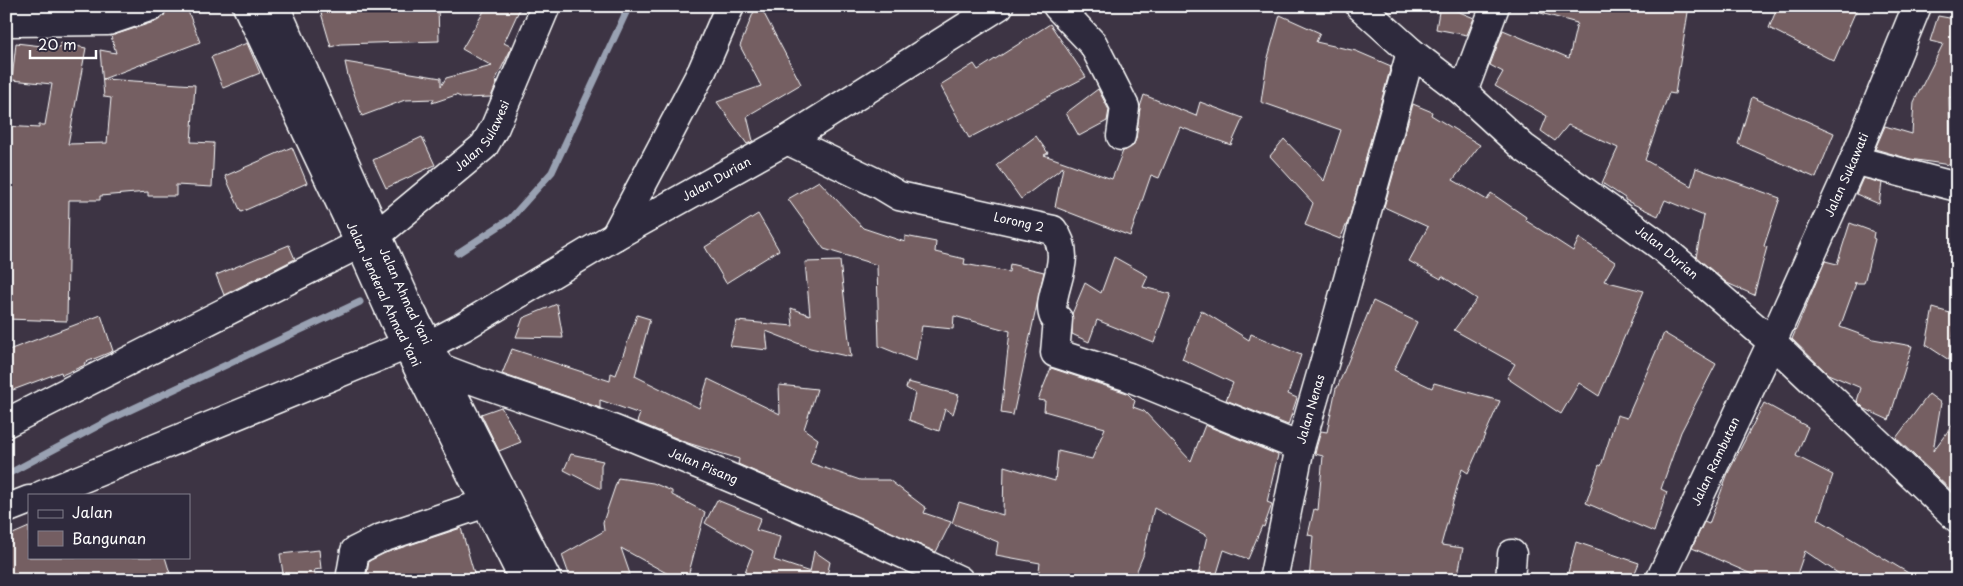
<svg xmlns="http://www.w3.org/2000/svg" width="1963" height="586" font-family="'Playpen Sans',sans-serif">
	<rect width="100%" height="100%" fill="#3d3444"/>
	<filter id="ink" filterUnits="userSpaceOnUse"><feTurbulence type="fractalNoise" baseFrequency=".02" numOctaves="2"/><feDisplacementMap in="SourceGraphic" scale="10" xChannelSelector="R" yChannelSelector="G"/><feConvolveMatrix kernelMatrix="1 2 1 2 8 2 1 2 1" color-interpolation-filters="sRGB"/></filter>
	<g filter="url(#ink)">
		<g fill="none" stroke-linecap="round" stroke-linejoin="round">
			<path stroke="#99a1b2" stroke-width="7" d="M 458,253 L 510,219 L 552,172 L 629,6
				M 6,475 L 111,419 L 360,302"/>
		</g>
		<path fill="#745e62" stroke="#fff" d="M 173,6 L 186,6 L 200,42 L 103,79 L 195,85 L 191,142 L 214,143 L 212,187 L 176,185 L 176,196 L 148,196 L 148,192 L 100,196 L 100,200 L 69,200 L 67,321 L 6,319 L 6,126 L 39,128 L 39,125 L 45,125 L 52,84 L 12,80 L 16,43 L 59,48 L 60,43 L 86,48 L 68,144 L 107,143 L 111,98 L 104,97 L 100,50 L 116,53 L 111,36 L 157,21 L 164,16 L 167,8 Z
			M 319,6 L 438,6 L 439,41 L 341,44 L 331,47 Z
			M 487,6 L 521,6 L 504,43 L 512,47 L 495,81 L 497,82 L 491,97 L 463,98 L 456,95 L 432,103 L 434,99 L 405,100 L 362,116 L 348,76 L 345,62 L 441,78 L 441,86 L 446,78 L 492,66 L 462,49 Z
			M 756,6 L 760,6 L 801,84 L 747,116 L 753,141 L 747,144 L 717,102 L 761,86 L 740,46 Z
			M 1440,6 L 1445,6 L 1474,18 L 1467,35 L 1436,29 Z
			M 1538,6 L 1689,6 L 1675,94 L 1669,93 L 1645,160 L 1691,186 L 1696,168 L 1780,198 L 1764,246 L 1767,247 L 1754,295 L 1727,283 L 1696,257 L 1704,216 L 1665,200 L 1658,216 L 1625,200 L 1625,198 L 1602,183 L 1618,148 L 1568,125 L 1555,141 L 1541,131 L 1547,116 L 1495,86 L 1503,72 L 1490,65 L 1503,30 L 1569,58 L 1577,23 L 1537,12 Z
			M 1778,6 L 1858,6 L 1834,61 L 1769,28 Z
			M 1280,15 L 1320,33 L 1316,42 L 1356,51 L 1391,66 L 1349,219 L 1340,239 L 1305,225 L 1313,203 L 1270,156 L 1284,139 L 1324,181 L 1341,130 L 1261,102 L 1267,61 Z
			M 1938,16 L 1955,19 L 1957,16 L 1957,99 L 1949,97 L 1950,143 L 1956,144 L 1950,165 L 1910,159 L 1875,149 L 1885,126 L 1912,134 L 1914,102 L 1943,44 L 1930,41 Z
			M 1050,24 L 1086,77 L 969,138 L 940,85 L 974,64 L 978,70 Z
			M 247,43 L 260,73 L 223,88 L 211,57 Z
			M 1098,89 L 1109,110 L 1107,121 L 1079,136 L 1066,113 Z
			M 1144,95 L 1196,116 L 1200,102 L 1243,118 L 1231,145 L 1180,127 L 1159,178 L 1151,175 L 1130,236 L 1055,207 L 1063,167 L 1021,199 L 997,165 L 1036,136 L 1048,153 L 1044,155 L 1112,179 L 1123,151 L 1133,146 L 1136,139 L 1140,107 Z
			M 1752,97 L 1834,133 L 1816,178 L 1738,144 Z
			M 1413,104 L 1432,112 L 1431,115 L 1480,145 L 1453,180 L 1487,200 L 1491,193 L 1526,217 L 1525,220 L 1573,251 L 1579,238 L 1615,262 L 1604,281 L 1644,291 L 1599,396 L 1579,383 L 1561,414 L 1507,378 L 1515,364 L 1454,330 L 1477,299 L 1442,276 L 1441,279 L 1409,261 L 1428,227 L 1384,207 Z
			M 422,137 L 435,165 L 386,188 L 373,160 Z
			M 292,147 L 307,183 L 241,212 L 225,176 Z
			M 1863,178 L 1882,183 L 1879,204 L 1856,194 Z
			M 819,181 L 863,228 L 905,242 L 905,236 L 936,242 L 935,252 L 965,259 L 964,264 L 1009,272 L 1010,264 L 1044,272 L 1013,415 L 1001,413 L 1010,331 L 954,316 L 953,329 L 922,326 L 916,361 L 879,346 L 877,265 L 824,249 L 788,199 Z
			M 758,214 L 779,250 L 726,283 L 705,247 Z
			M 1850,223 L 1874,232 L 1873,238 L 1875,239 L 1864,283 L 1854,283 L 1856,283 L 1840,327 L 1873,339 L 1912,346 L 1889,420 L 1865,409 L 1857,401 L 1861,388 L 1828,374 L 1792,339 L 1825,261 L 1837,264 Z
			M 289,245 L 295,259 L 224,295 L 216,275 Z
			M 1114,257 L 1148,276 L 1143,287 L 1171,294 L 1154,343 L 1097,320 L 1089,342 L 1072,334 L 1072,314 L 1085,283 L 1101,293 Z
			M 840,261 L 851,357 L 810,348 L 766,331 L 768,350 L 730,346 L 737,321 L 793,326 L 791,308 L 810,315 L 805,262 Z
			M 1373,301 L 1417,322 L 1394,370 L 1432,388 L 1434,383 L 1500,401 L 1468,473 L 1462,469 L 1441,545 L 1463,548 L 1457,580 L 1309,580 L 1313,536 L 1308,535 L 1314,509 L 1318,510 L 1323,456 L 1315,454 L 1317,445 L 1321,431 L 1327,432 L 1336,388 L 1337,388 Z
			M 557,304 L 563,338 L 516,337 L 523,318 Z
			M 1933,308 L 1957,315 L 1949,360 L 1926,345 Z
			M 1201,310 L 1249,340 L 1251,334 L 1301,355 L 1288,394 L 1297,398 L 1288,425 L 1226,400 L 1233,383 L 1182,359 Z
			M 101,315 L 113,351 L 84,363 L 85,365 L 62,375 L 61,372 L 13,390 L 6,373 L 6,351 Z
			M 637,315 L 650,319 L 635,376 L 699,408 L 708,379 L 780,414 L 779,385 L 817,389 L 804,429 L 818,439 L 810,463 L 860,480 L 889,480 L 926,508 L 924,513 L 951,522 L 936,552 L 738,464 L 739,459 L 688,443 L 637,422 L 640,414 L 600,400 L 600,408 L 502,374 L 512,349 L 610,381 L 611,373 L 616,375 Z
			M 1664,333 L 1716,364 L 1681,432 L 1661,489 L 1667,492 L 1654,532 L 1586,503 L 1599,465 L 1601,466 L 1617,415 L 1627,418 Z
			M 1051,368 L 1127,393 L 1135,401 L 1133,407 L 1144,411 L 1191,461 L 1205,425 L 1278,455 L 1267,502 L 1272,504 L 1264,527 L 1262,526 L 1248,559 L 1224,550 L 1215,580 L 1197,580 L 1207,536 L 1154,508 L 1143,556 L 1133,580 L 1038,580 L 1040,563 L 996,555 L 998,542 L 952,523 L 959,502 L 1003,515 L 1004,466 L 1055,481 L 1058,451 L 1092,459 L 1105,428 L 1044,411 L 1045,401 L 1038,400 Z
			M 908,382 L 959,395 L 953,414 L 945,409 L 939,431 L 909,420 L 915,393 L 906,388 Z
			M 1929,394 L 1941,403 L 1933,451 L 1957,419 L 1957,496 L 1896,438 Z
			M 1764,403 L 1808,427 L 1796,456 L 1833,475 L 1818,519 L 1920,580 L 1848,580 L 1805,551 L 1795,580 L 1765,580 L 1692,548 L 1704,522 L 1709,524 L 1728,473 Z
			M 501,407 L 521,442 L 499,451 L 481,414 Z
			M 571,454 L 603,461 L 601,465 L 601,489 L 564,470 Z
			M 618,478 L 653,483 L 672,491 L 672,495 L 705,512 L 687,580 L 679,580 L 621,548 L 630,574 L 612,580 L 571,580 L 562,555 L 604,531 L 603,522 Z
			M 717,500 L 761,518 L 756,530 L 780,537 L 774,560 L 810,572 L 814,551 L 830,562 L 826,580 L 742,580 L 753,551 L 705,523 Z
			M 29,527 L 29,557 L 165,557 L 172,580 L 6,580 L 6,537 Z
			M 461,528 L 476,580 L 366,580 L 369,561 L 385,553 Z
			M 1576,542 L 1639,563 L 1632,580 L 1566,580 Z
			M 319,550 L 321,569 L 314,570 L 316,580 L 284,580 L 280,554 Z"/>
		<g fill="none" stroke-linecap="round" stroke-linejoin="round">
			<defs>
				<g id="minor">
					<path d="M 1057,6 L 1093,44 L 1125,107 L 1121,136"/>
					<path id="s1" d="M 1360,6 L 1411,52 L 1463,92 L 1523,147 L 1659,245 L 1772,342 L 1957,518"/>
					<path d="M 6,22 L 108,21 L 152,6"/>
					<path d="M 1463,92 L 1495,6"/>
					<path id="s2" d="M 787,140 L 879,184 L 899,196 L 1053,230 C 1077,260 1044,295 1054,317 L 1058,319 L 1055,353 L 1129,377 L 1300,447"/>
					<path d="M 1854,160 L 1957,187"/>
					<path d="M 615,236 L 702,71 L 730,6"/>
					<path id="s3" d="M 441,368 C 498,391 558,408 615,430 C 731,477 846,526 959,580"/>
					<path id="s4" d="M 6,423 L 377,235 L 484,146 L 495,127 L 546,6"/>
					<path id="s5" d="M 42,495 L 395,350 L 429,345 L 463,327 L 615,236 L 787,140 L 999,6"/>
					<path d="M 6,509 L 29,500"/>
					<path d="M 350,580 L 355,551 L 379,539 L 486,503"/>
					<path id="s6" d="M 1273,580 L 1300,447 L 1337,319 L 1411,52"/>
					<path d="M 1510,580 L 1512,554"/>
					<path id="s7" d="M 1660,580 L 1772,342 L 1854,160 L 1917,6"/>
				</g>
				<g id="major">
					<path id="s8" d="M 247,6 L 360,244 L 394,320 L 524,580"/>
					<path id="s9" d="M 275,6 L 410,309 L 547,580"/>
				</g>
			</defs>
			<use href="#minor" stroke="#fff" stroke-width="31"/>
			<use href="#major" stroke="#fff" stroke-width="31"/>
			<use href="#minor" stroke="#2f2a3d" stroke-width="28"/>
			<use href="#major" stroke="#2f2a3d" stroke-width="28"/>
		</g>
	</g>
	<g text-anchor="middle" stroke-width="5" stroke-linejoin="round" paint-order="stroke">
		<g font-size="12" fill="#fff" stroke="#2f2a3d">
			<text dy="4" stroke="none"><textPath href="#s4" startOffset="562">Jalan Sulawesi</textPath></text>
			<text dy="4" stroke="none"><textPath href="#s7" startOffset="446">Jalan Sukawati</textPath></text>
			<text dy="4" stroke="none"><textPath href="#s5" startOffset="748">Jalan Durian</textPath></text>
			<text dy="4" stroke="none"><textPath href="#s2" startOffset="248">Lorong 2</textPath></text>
			<text dy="4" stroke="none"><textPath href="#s1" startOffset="394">Jalan Durian</textPath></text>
			<text dy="4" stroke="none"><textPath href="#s8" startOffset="319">Jalan Jenderal Ahmad Yani</textPath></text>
			<text dy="4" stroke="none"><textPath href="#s9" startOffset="318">Jalan Ahmad Yani</textPath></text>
			<text dy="4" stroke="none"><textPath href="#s6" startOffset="175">Jalan Nenas</textPath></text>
			<text dy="4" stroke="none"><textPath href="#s7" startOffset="131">Jalan Rambutan</textPath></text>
			<text dy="4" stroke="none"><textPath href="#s3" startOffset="280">Jalan Pisang</textPath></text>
		</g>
	</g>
	<rect width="1963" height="586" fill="none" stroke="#2f2a3d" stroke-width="25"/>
	<rect x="12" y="12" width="1938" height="561" fill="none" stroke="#fff" stroke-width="2" filter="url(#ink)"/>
	<rect x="28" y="494" width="162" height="65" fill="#2f2a3d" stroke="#827f8b"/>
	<rect x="38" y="510" width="25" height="8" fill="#2f2a3d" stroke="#827f8b"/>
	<text x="72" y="518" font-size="15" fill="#ffffff">Jalan</text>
	<rect x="38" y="531" width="25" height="15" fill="#745e62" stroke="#827f8b"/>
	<text x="72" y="544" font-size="15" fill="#ffffff">Bangunan</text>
	<path d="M30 50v8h66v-8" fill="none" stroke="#ffffff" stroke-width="2.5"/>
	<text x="38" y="50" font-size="15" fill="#ffffff" stroke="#2f2a3d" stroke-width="4" paint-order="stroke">20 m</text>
</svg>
